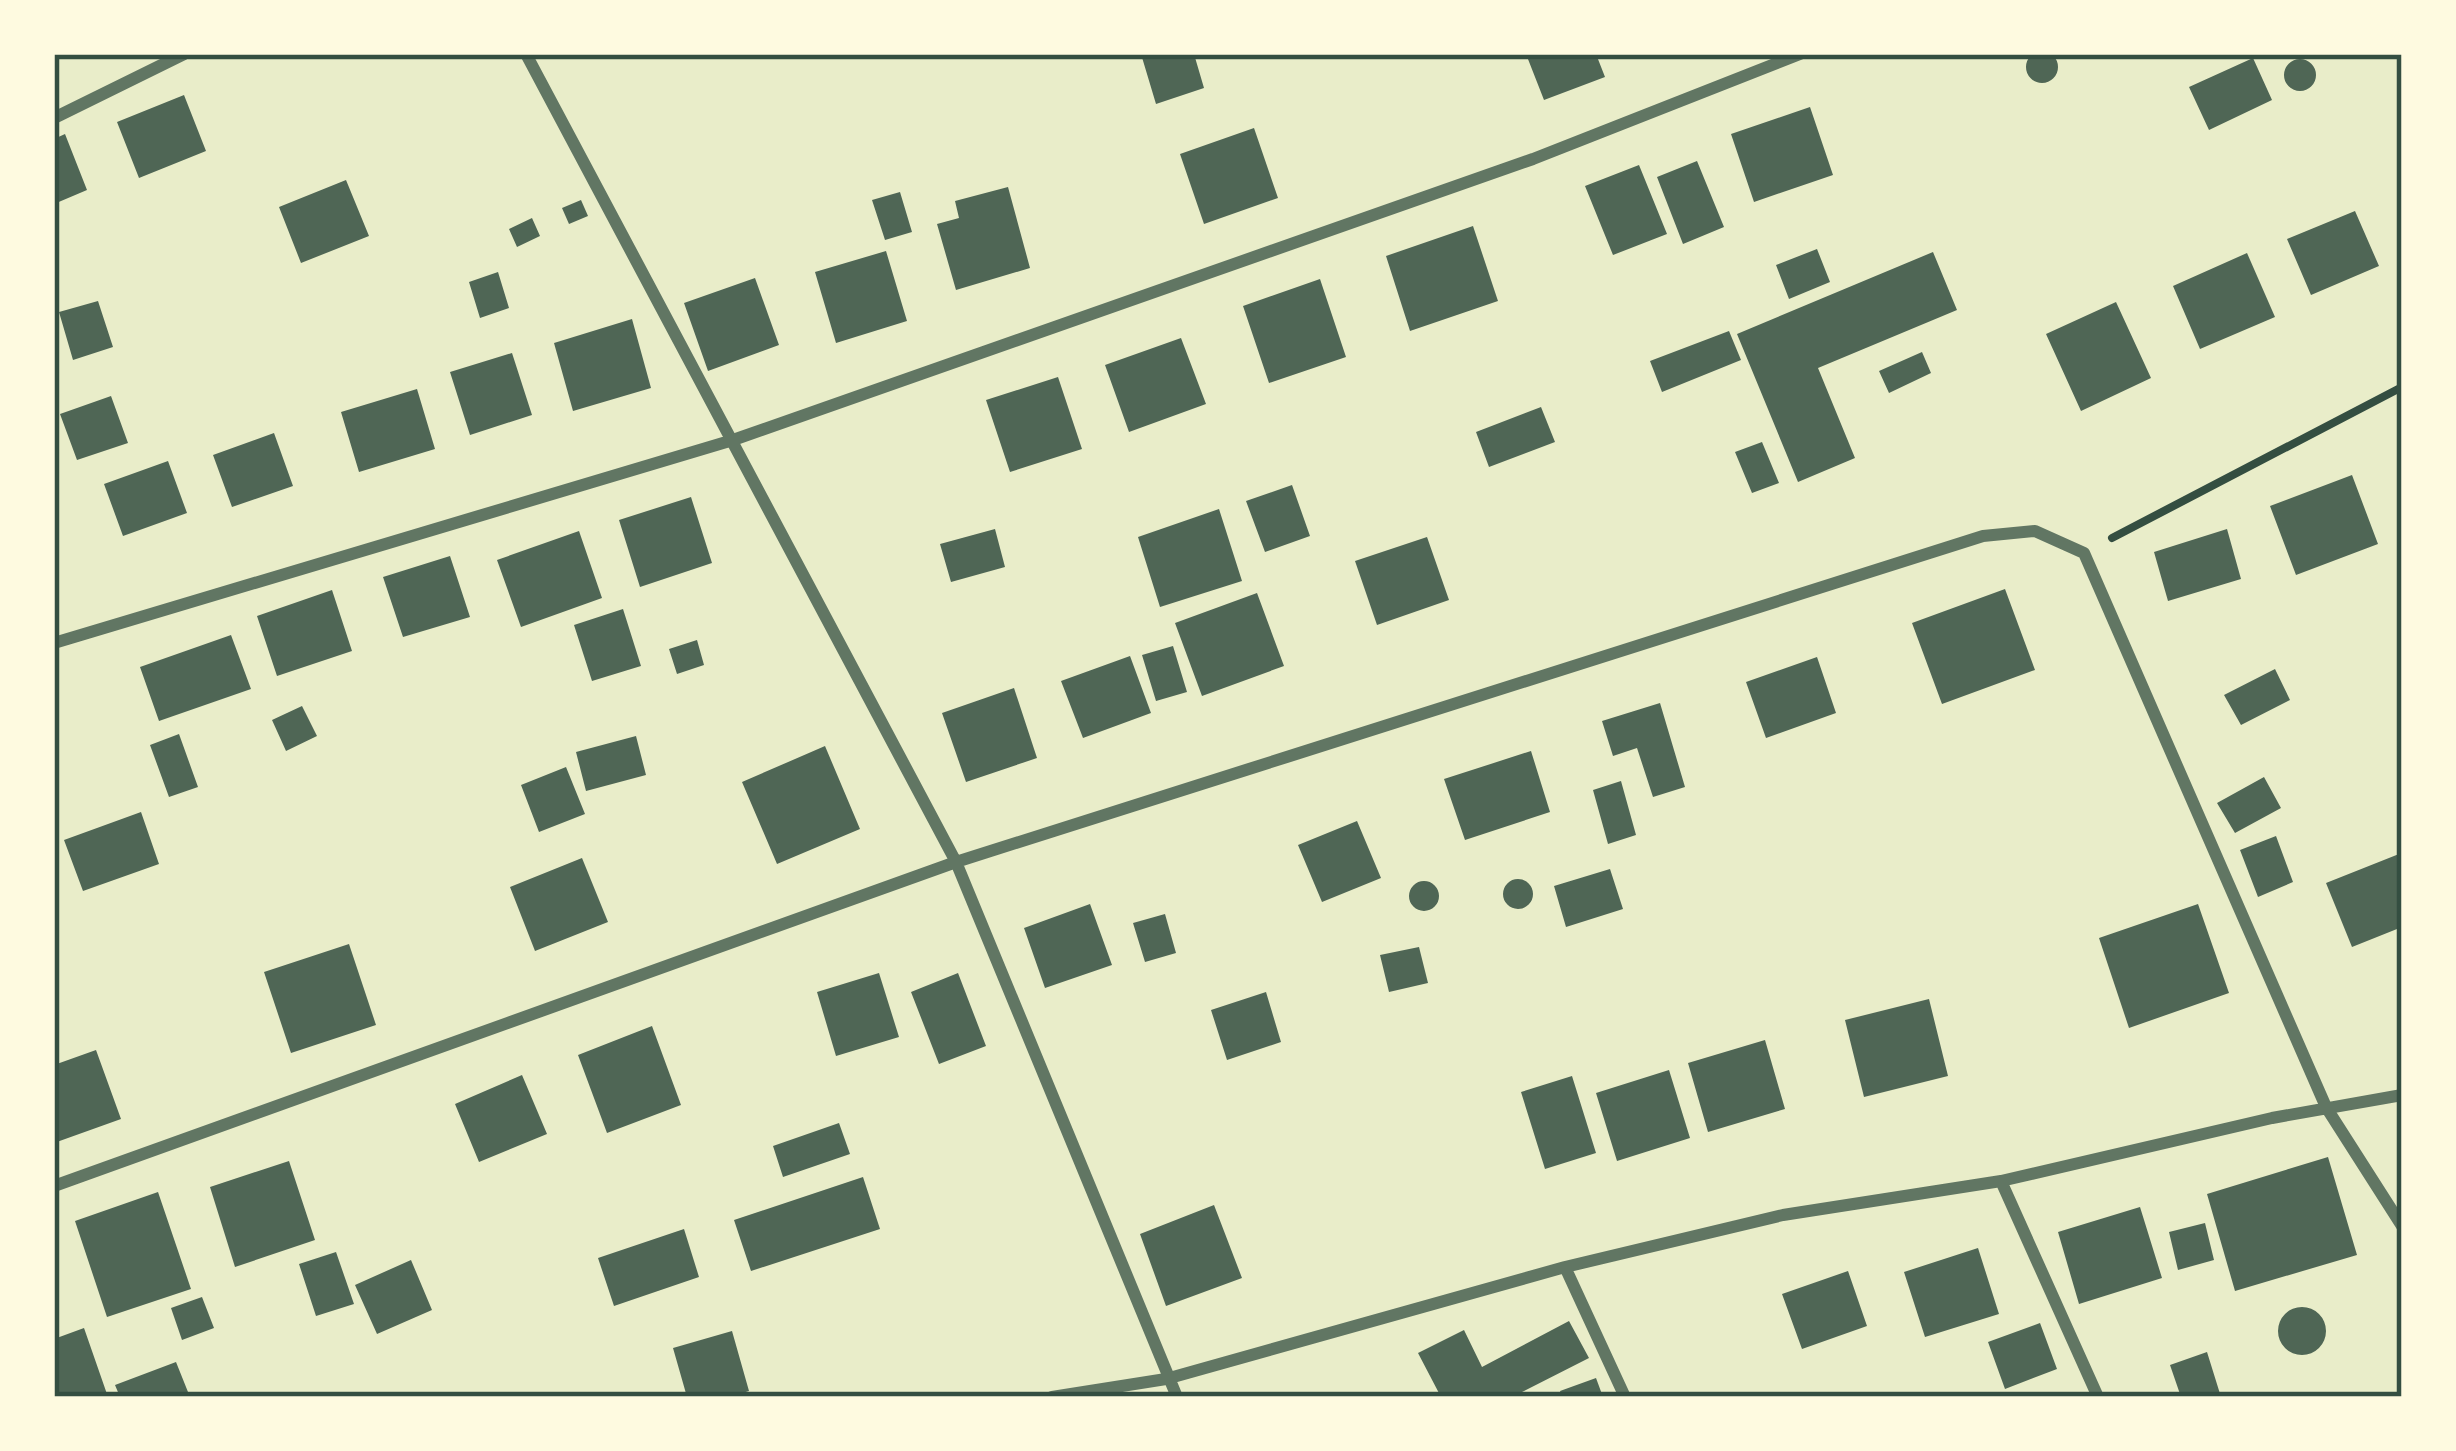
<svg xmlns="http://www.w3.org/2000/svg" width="2456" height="1451" font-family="'PT Sans Narrow',sans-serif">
	<rect width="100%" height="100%" fill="#e9edc9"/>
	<path fill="#4f6655" d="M2026 67a16 16 0 1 1 32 0a16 16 0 1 1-32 0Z
		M 1141,54 L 1194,54 L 1204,88 L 1156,104 Z
		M 1526,54 L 1596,54 L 1605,77 L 1544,100 Z
		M 2253,58 L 2272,100 L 2209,130 L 2189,87 Z
		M2284 75a16 16 0 1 1 32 0a16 16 0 1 1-32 0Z
		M 184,95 L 206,151 L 139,178 L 117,122 Z
		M 1810,107 L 1833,175 L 1754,202 L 1731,134 Z
		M 1254,128 L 1278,198 L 1204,224 L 1180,154 Z
		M 65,134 L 87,190 L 54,204 L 54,139 Z
		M 1697,161 L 1724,227 L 1683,244 L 1657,177 Z
		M 1639,165 L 1667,234 L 1613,255 L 1585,186 Z
		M 346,180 L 369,236 L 301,263 L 279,207 Z
		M 1008,187 L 1030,268 L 956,290 L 937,224 L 959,218 L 955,201 Z
		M 900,192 L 912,232 L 885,240 L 872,200 Z
		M 581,200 L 588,216 L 569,224 L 562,208 Z
		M 2355,211 L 2379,266 L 2311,295 L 2287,239 Z
		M 532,218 L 540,236 L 517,247 L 509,229 Z
		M 1473,226 L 1498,301 L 1410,331 L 1386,256 Z
		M 1817,249 L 1830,282 L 1789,299 L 1776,265 Z
		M 886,251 L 907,321 L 836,343 L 815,272 Z
		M 1933,252 L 1957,310 L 1818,368 L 1855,458 L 1798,482 L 1737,334 Z
		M 2247,253 L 2275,317 L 2200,349 L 2173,286 Z
		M 498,272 L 509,308 L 480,318 L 469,282 Z
		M 755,278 L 779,345 L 708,371 L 684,303 Z
		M 1320,279 L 1346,357 L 1269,383 L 1243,306 Z
		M 98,301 L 113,347 L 73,360 L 59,312 Z
		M 2116,302 L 2151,378 L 2081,411 L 2046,334 Z
		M 632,319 L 651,388 L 573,411 L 554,343 Z
		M 1729,331 L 1741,360 L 1662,392 L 1650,361 Z
		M 1181,338 L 1206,404 L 1129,432 L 1105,365 Z
		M 1922,352 L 1931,373 L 1889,393 L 1879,371 Z
		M 512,353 L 532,415 L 470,435 L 450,372 Z
		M 1058,377 L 1082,449 L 1010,472 L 986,400 Z
		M 417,389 L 435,449 L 359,472 L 341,412 Z
		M 111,396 L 128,443 L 77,460 L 60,414 Z
		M 1541,407 L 1555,442 L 1489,467 L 1476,432 Z
		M 274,433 L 293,486 L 232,507 L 213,455 Z
		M 1762,442 L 1779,483 L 1752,493 L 1735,452 Z
		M 168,461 L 187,513 L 123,536 L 104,484 Z
		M 2352,475 L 2378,544 L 2296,575 L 2270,506 Z
		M 1292,485 L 1310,536 L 1265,552 L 1246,501 Z
		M 691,497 L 712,563 L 640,587 L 619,520 Z
		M 1219,509 L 1242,581 L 1160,607 L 1138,537 Z
		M 995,529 L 1005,567 L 951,582 L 940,544 Z
		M 2227,529 L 2241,579 L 2168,601 L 2154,552 Z
		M 579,531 L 602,598 L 521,627 L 497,560 Z
		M 1427,537 L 1449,600 L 1377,625 L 1355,561 Z
		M 450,556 L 470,617 L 403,637 L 383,577 Z
		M 2005,589 L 2035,670 L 1942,704 L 1912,623 Z
		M 332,590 L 352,651 L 277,676 L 257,616 Z
		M 1257,593 L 1284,666 L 1202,696 L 1175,623 Z
		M 623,609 L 641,666 L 592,681 L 574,625 Z
		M 231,635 L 251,689 L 159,721 L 140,667 Z
		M 697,640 L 704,665 L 677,674 L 669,649 Z
		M 1173,646 L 1187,692 L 1156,701 L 1142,655 Z
		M 1130,656 L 1151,713 L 1083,738 L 1061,681 Z
		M 1817,657 L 1836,713 L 1766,738 L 1746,682 Z
		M 2275,669 L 2290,700 L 2241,725 L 2224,695 Z
		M 1014,688 L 1037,758 L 966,782 L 942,713 Z
		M 1660,703 L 1685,787 L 1653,797 L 1637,748 L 1613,756 L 1602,721 Z
		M 302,706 L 317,736 L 286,751 L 272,720 Z
		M 179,734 L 198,787 L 169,797 L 150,745 Z
		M 636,736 L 646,775 L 586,791 L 576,752 Z
		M 825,746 L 860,829 L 777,864 L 742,782 Z
		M 1531,751 L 1550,812 L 1465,840 L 1444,779 Z
		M 566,767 L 585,814 L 539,832 L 521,785 Z
		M 2264,777 L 2281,808 L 2235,833 L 2217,803 Z
		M 1621,781 L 1636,835 L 1608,844 L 1593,790 Z
		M 141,812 L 159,864 L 83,891 L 64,840 Z
		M 1357,821 L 1381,878 L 1322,902 L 1298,845 Z
		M 2276,836 L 2293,882 L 2258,897 L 2240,850 Z
		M 2399,854 L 2402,927 L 2352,947 L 2326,883 Z
		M 582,858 L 608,922 L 535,951 L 510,887 Z
		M 1610,869 L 1623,909 L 1566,927 L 1554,886 Z
		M1503 894a15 15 0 1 1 30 0a15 15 0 1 1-30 0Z
		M1409 896a15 15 0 1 1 30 0a15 15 0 1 1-30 0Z
		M 1090,904 L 1112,965 L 1045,988 L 1024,928 Z
		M 2198,904 L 2229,993 L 2129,1028 L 2099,938 Z
		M 1165,914 L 1176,953 L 1145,962 L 1133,923 Z
		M 349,944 L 376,1025 L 291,1053 L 264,972 Z
		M 1419,947 L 1428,983 L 1389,992 L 1380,955 Z
		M 879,973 L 899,1037 L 836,1056 L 817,992 Z
		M 958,973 L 986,1046 L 939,1064 L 911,992 Z
		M 1266,992 L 1281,1042 L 1227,1060 L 1211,1010 Z
		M 1929,999 L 1948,1076 L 1864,1097 L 1845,1020 Z
		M 652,1026 L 681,1105 L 607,1133 L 578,1055 Z
		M 1765,1040 L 1785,1109 L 1708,1132 L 1688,1063 Z
		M 96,1050 L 121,1119 L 54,1143 L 54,1065 Z
		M 1669,1070 L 1690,1138 L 1617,1161 L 1596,1093 Z
		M 522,1075 L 547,1134 L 479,1162 L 455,1104 Z
		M 1572,1076 L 1596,1153 L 1545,1169 L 1521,1092 Z
		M 839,1123 L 850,1154 L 783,1177 L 773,1146 Z
		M 2328,1157 L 2357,1255 L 2235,1291 L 2207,1194 Z
		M 289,1161 L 315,1240 L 235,1267 L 210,1187 Z
		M 863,1177 L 880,1229 L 751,1271 L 734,1220 Z
		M 158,1192 L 191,1289 L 107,1317 L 75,1221 Z
		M 1214,1205 L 1242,1278 L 1166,1306 L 1140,1234 Z
		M 2140,1207 L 2162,1278 L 2079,1304 L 2058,1232 Z
		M 2205,1223 L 2214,1260 L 2178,1270 L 2169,1232 Z
		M 684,1229 L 699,1277 L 614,1306 L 598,1258 Z
		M 1978,1248 L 1999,1314 L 1925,1337 L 1904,1272 Z
		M 336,1252 L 354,1304 L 316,1316 L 299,1264 Z
		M 411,1260 L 432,1310 L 377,1334 L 355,1285 Z
		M 1848,1271 L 1867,1326 L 1802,1349 L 1782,1294 Z
		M 202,1297 L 214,1328 L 182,1340 L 171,1308 Z
		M2278 1331a24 24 0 1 1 48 0a24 24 0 1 1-48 0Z
		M 1569,1321 L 1589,1358 L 1512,1397 L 1441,1397 L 1418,1353 L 1464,1330 L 1482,1367 Z
		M 2040,1323 L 2057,1369 L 2005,1389 L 1988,1342 Z
		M 84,1328 L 108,1397 L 54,1397 L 54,1339 Z
		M 732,1331 L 749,1391 L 729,1397 L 687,1397 L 673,1348 Z
		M 2207,1352 L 2221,1397 L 2181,1397 L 2170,1365 Z
		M 176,1362 L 190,1397 L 120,1397 L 115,1385 Z
		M 1596,1378 L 1603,1397 L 1562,1397 L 1560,1391 Z"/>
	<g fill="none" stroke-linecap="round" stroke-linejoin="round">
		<path stroke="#344e41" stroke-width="8" d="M 2112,538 L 2402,387"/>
		<path stroke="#617663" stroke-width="12" d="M 526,54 L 956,862 L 1177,1397
			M 54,118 L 184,54
			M 54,643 L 733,440 L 1533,159 L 1800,54
			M 2001,1181 L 2098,1397
			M 54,1186 L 956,862 L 1983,536 L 2035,531 L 2084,553 L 2326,1107 L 2402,1226
			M 1565,1267 L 1625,1397
			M 1052,1397 L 1166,1379 L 1565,1267 L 1783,1215 L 2001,1181 L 2272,1118 L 2402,1095"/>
	</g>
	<rect width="2456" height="1451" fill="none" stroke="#fefae0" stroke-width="114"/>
	<rect x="57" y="57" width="2342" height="1337" fill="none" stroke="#344e41" stroke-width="4.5"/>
</svg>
